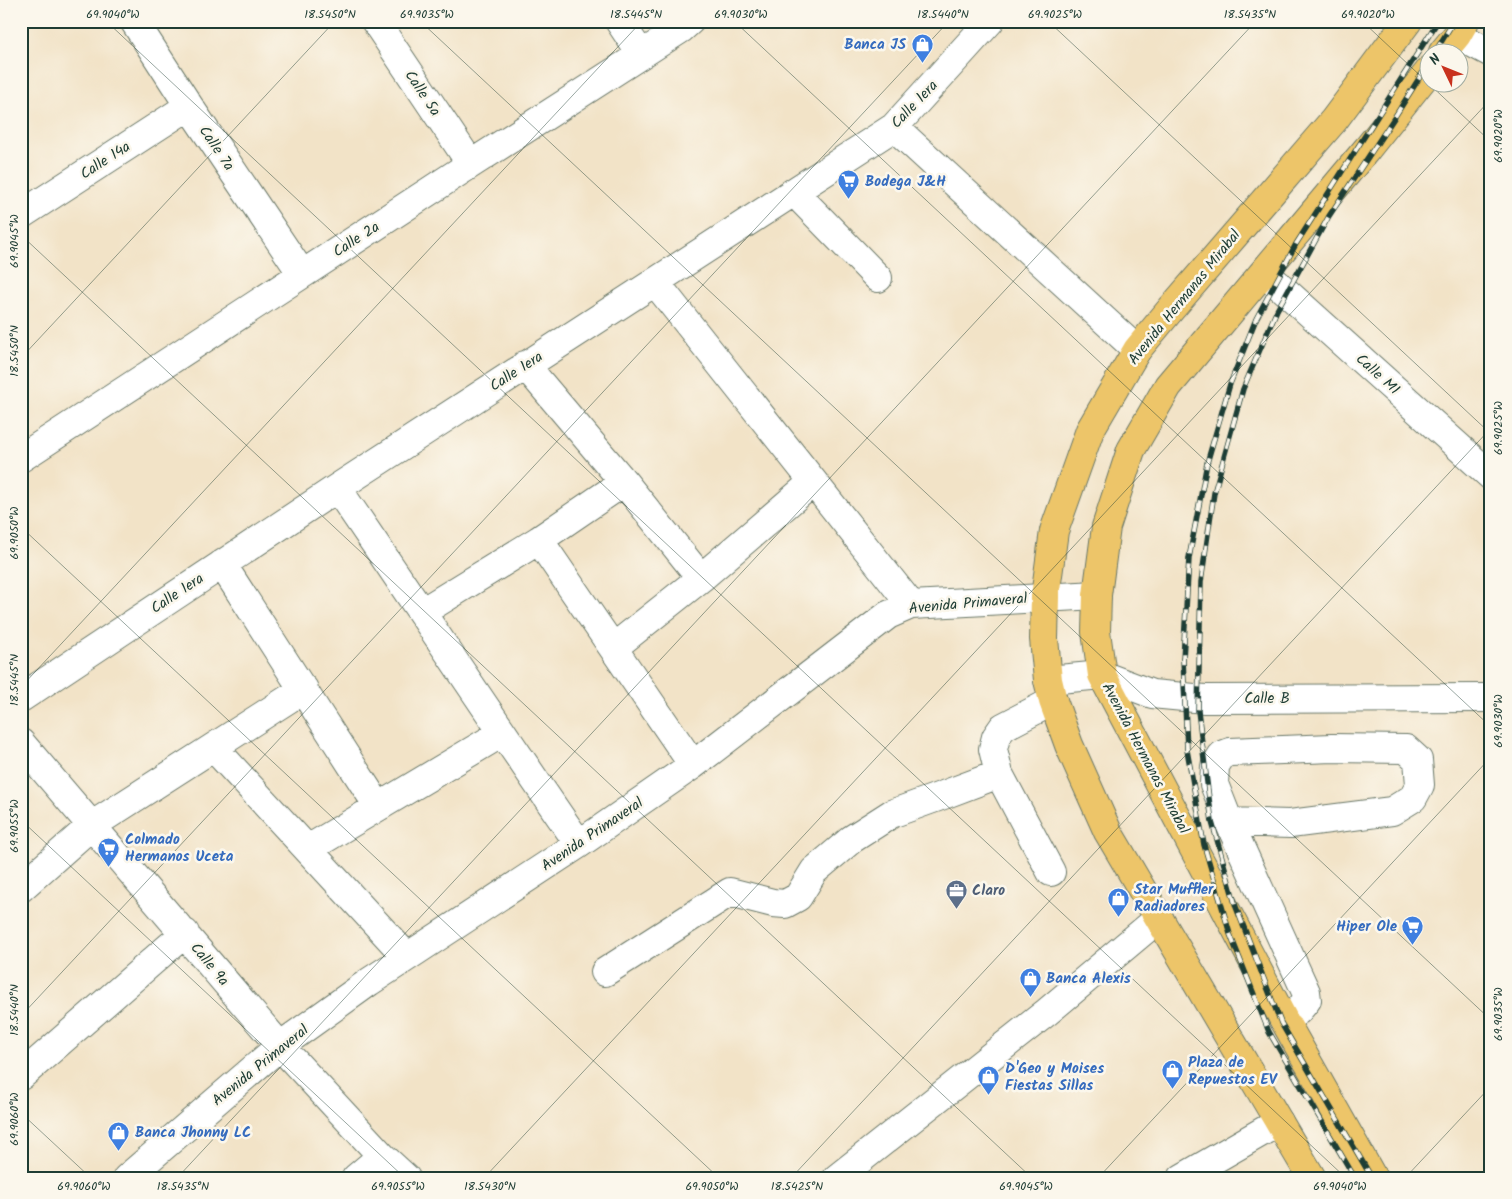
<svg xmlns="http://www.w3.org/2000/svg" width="1512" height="1199" font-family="Kalam,sans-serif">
	<rect width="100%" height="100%" fill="#fbf7ec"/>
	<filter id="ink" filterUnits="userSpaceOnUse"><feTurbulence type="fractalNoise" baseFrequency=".02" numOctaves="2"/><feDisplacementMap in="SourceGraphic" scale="10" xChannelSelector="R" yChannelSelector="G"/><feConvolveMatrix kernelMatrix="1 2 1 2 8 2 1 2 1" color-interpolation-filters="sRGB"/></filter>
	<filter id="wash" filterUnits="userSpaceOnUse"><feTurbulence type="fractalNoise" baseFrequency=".0096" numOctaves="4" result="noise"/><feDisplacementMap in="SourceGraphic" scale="20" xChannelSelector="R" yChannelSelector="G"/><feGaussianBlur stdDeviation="1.12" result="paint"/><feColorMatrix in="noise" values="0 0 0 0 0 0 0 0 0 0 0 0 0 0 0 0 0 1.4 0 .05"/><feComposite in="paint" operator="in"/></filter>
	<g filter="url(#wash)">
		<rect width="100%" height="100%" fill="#f2e3c7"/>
	</g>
	<g filter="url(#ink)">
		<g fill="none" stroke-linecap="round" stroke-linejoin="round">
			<defs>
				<path id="minor" d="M 134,21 L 189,106 L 302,274
					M 375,21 L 471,164
					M 619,21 L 641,54
					M 1457,35 L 1491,53
					M 894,127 L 1137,350
					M 794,192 L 878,278
					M 21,215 L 189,106
					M 1265,273 L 1491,476
					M 655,282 L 911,605
					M 525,365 L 624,482 L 701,578
					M 21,458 L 471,164 L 681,29 L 690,21
					M 337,488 C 418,606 497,726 579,844
					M 539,540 L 693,765
					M 222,564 L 378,806
					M 422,612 L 539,540 L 624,482
					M 613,648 L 701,578 L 813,482
					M 1048,680 L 1102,675 L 1152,694 L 1205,699 L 1491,698
					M 21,698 L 337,488 L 894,127 L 990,21
					M 21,743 L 280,1046 L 382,1156 L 406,1178
					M 214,748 L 407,957
					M 1229,822 L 1290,824 L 1392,811 L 1413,798 L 1420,785 L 1418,760 L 1406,749 L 1332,748 L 1230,752 L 1222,755 L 1215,766 L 1214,784 L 1229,822 L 1306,992 L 1307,1000 L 1298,1011 L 1284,1020
					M 308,849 L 502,733
					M 1051,872 L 999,774 L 993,749 L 996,737 L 1003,727 L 1053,701
					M 21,888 L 91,826 L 304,689
					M 605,972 L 730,892 L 773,903 L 785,904 L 798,897 L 814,871 L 852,839 L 891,814 L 938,797 L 999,774
					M 21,1076 L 185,933
					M 127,1178 L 280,1046 L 369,982 L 579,844 L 693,765 L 888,615 L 911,605 L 1097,595
					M 356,1178 L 382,1156
					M 837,1178 L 1047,1012 L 1159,918
					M 1182,1178 L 1279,1122"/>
				<path id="major" d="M 1443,52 L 1457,35 L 1465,21
					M 1312,1178 L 1108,832 L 1069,745 L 1053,701 L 1048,680 L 1044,639 L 1045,597 L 1054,531 L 1090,430 L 1137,350 L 1171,309 L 1334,120 L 1408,21
					M 1373,1178 L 1284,1020 L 1102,675 L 1096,632 L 1097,595 L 1106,527 L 1131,450 L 1168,386 L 1367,149 L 1430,70"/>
			</defs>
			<use href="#minor" stroke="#697767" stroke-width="30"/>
			<use href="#major" stroke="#697767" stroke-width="30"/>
			<use href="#minor" stroke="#fff" stroke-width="28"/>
			<use href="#major" stroke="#edc569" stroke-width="28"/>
			<defs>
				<path id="rail" d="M 1435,52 L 1454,21
					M 1355,1178 L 1269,1032 L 1230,934 L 1204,845 L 1187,750 L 1183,659 L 1189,558 L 1207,463 L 1230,384 L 1256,319 L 1296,244 L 1438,21
					M 1372,1178 L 1281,1023 L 1236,907 L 1212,822 L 1198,711 L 1201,582 L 1214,493 L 1243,389 L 1277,310 L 1329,216 L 1394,118 L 1430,61"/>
			</defs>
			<use href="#rail" stroke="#1f3d34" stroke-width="5.5"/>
			<use href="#rail" stroke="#fbf7ec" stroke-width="4" stroke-dasharray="11" stroke-linecap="butt"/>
		</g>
	</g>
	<path fill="none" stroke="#1f3d34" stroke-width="1" stroke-opacity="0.45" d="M 106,21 L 1346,1178M 420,21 L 1491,1020M 734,21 L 1491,727M 1048,21 L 1491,434M 1362,21 L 1491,142M 21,29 L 28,21M 21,235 L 1032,1178M 21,358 L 335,21M 21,527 L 719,1178M 21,687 L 642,21M 21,820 L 405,1178M 21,1016 L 949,21M 21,1113 L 91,1178M 177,1178 L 1256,21M 484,1178 L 1491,99M 791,1178 L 1491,428M 1098,1178 L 1491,757M 1405,1178 L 1491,1086"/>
	<defs>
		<symbol id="shop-pin" viewBox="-11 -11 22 30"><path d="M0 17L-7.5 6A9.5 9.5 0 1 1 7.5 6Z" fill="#3f7fe0" stroke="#fbf7ec"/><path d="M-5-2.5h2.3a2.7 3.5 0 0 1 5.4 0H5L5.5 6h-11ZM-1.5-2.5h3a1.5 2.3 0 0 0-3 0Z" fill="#fff"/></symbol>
		<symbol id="supermarket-pin" viewBox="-11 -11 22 30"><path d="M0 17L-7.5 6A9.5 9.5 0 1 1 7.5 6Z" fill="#3f7fe0" stroke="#fbf7ec"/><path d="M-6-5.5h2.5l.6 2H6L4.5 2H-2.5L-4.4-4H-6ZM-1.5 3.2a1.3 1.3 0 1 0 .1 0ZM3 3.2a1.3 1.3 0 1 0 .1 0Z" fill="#fff"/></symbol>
		<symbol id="office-pin" viewBox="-11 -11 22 30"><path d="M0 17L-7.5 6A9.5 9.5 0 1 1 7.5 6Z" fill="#5c6f8a" stroke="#fbf7ec"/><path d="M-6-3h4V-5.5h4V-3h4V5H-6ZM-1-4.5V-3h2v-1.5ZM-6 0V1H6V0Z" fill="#fff"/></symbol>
	</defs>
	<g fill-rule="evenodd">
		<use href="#shop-pin" x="910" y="32" width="25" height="34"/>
		<use href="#supermarket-pin" x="836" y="168" width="25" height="34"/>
		<use href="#supermarket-pin" x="96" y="836" width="25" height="34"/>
		<use href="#office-pin" x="944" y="878" width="25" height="34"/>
		<use href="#shop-pin" x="1106" y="886" width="25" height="34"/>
		<use href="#supermarket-pin" x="1400" y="914" width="25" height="34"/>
		<use href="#shop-pin" x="1018" y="966" width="25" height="34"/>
		<use href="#shop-pin" x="1160" y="1058" width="25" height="34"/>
		<use href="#shop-pin" x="976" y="1064" width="25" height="34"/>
		<use href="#shop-pin" x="106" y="1120" width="25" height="34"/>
	</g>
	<g text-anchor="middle" stroke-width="5" stroke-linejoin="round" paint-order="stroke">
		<g font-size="15" font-weight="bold" fill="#366cbe" stroke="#fbf7ec" text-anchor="start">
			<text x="906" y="49" text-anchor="end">Banca JS</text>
			<text x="865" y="186">Bodega J&amp;H</text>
			<text x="125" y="844">Colmado<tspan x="125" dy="17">Hermanos Uceta</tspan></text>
			<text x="1134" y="894">Star Muffler<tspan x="1134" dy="17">Radiadores</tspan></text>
			<text x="1397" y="931" text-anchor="end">Hiper Ole</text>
			<text x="1046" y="983">Banca Alexis</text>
			<text x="1188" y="1067">Plaza de<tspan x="1188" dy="17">Repuestos EV</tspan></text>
			<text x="1005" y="1073">D'Geo y Moises<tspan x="1005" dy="17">Fiestas Sillas</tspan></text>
			<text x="135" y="1137">Banca Jhonny LC</text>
		</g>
		<g font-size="15" fill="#1f3d34" stroke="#fbf7ec">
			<text transform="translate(423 93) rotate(56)" y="5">Calle 5a</text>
			<text transform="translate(914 104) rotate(-46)" y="5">Calle 1era</text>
			<text transform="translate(217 148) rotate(56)" y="5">Calle 7a</text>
			<text transform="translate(105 160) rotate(-33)" y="5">Calle 14a</text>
			<text transform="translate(356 239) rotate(-33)" y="5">Calle 2a</text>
			<text transform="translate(1184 297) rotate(-51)" y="5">Avenida Hermanas Mirabal</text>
			<text transform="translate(516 371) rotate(-33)" y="5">Calle 1era</text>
			<text transform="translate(1378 374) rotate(42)" y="5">Calle M1</text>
			<text transform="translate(177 593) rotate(-34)" y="5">Calle 1era</text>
			<text transform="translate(968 603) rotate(-5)" y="5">Avenida Primaveral</text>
			<text x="1267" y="703">Calle B</text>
			<text transform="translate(1146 758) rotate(62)" y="5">Avenida Hermanas Mirabal</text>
			<text transform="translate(592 834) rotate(-34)" y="5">Avenida Primaveral</text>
			<text transform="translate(210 964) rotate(50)" y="5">Calle 9a</text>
			<text transform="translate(260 1065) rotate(-39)" y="5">Avenida Primaveral</text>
		</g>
		<g font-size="15" font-weight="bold" fill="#4e5e75" stroke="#fbf7ec" text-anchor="start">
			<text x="972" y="895">Claro</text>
		</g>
	</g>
	<rect width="1512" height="1199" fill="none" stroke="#fbf7ec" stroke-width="55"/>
	<g transform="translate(1444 68) rotate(313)"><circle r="24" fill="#fbf7ec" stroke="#a3ada2"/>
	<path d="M0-4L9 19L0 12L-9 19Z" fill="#c8321e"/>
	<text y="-8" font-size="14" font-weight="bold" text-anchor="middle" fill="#1f3d34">N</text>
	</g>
	<rect x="28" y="28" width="1456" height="1144" fill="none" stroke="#1f3d34" stroke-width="2"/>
	<g font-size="12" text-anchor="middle" fill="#1f3d34">
		<text x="113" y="18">69.9040°W</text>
		<text x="330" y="18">18.5450°N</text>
		<text x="427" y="18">69.9035°W</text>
		<text x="636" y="18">18.5445°N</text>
		<text x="741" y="18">69.9030°W</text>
		<text x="943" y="18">18.5440°N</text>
		<text x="1055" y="18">69.9025°W</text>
		<text x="1250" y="18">18.5435°N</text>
		<text x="1368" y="18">69.9020°W</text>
		<text transform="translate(1498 136) rotate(-90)" y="4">69.9020°W</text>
		<text transform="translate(14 241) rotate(-90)" y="4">69.9045°W</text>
		<text transform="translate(14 351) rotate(-90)" y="4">18.5450°N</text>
		<text transform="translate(1498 428) rotate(-90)" y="4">69.9025°W</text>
		<text transform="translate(14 533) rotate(-90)" y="4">69.9050°W</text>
		<text transform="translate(14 680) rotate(-90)" y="4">18.5445°N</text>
		<text transform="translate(1498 721) rotate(-90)" y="4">69.9030°W</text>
		<text transform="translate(14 826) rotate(-90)" y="4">69.9055°W</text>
		<text transform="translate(14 1010) rotate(-90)" y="4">18.5440°N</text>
		<text transform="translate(1498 1014) rotate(-90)" y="4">69.9035°W</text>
		<text transform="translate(14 1119) rotate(-90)" y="4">69.9060°W</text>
		<text x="84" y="1190">69.9060°W</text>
		<text x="183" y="1190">18.5435°N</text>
		<text x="398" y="1190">69.9055°W</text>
		<text x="490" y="1190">18.5430°N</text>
		<text x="712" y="1190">69.9050°W</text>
		<text x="797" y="1190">18.5425°N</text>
		<text x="1026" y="1190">69.9045°W</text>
		<text x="1340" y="1190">69.9040°W</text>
	</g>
</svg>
